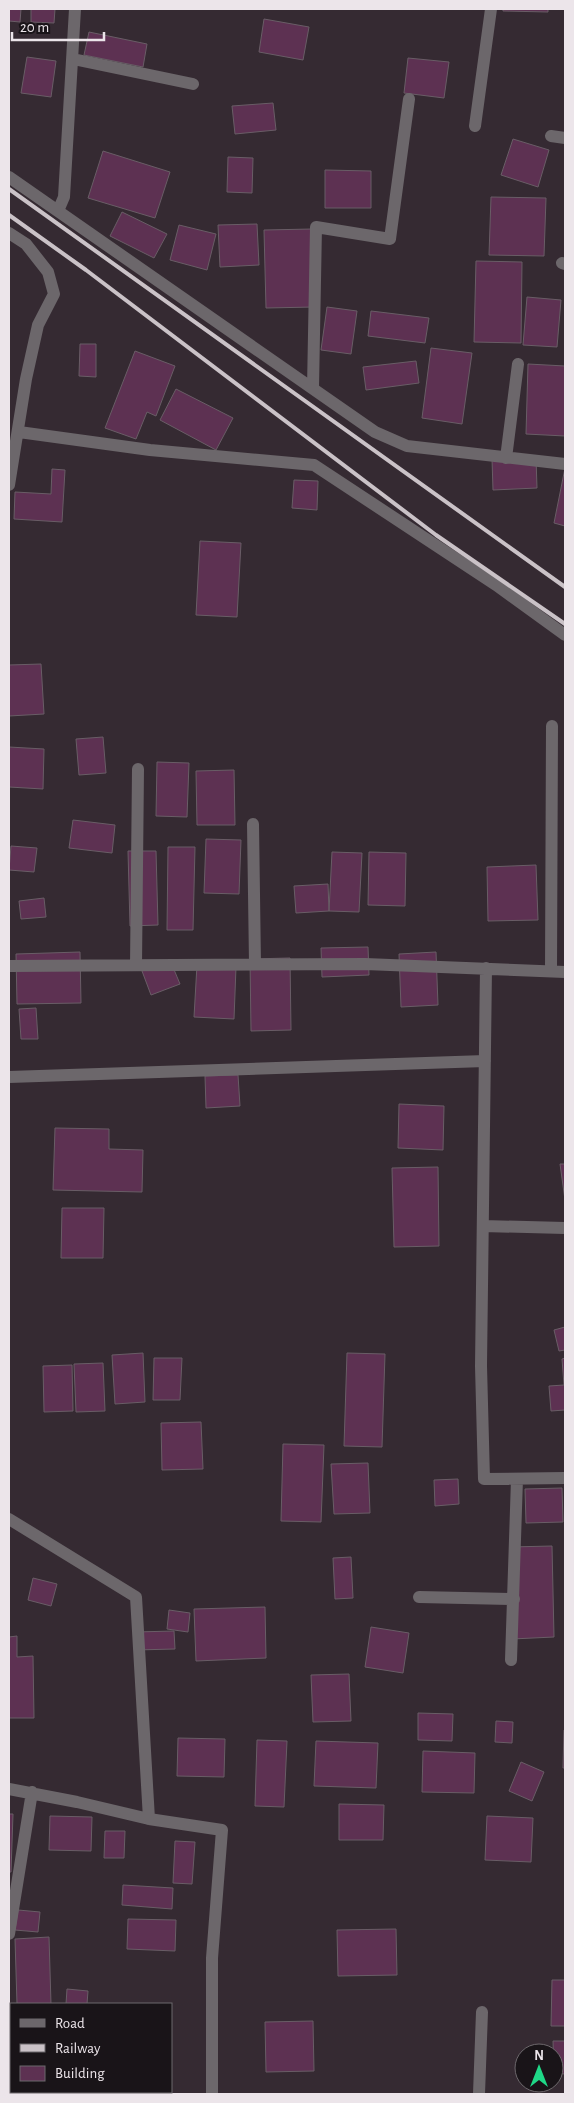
<svg xmlns="http://www.w3.org/2000/svg" width="574" height="2103" font-family="'Alegreya Sans',sans-serif">
	<rect width="100%" height="100%" fill="#352a32"/>
	<path fill="#5d3152" stroke="#695d66" d="M 9,9 L 21,9 L 20,22 L 9,21 L 9,36 Z
		M 31,9 L 55,9 L 54,23 L 31,22 Z
		M 503,9 L 548,9 L 548,12 L 503,11 Z
		M 264,19 L 309,27 L 303,60 L 259,52 Z
		M 89,32 L 147,44 L 143,67 L 84,55 Z
		M 27,57 L 56,61 L 51,97 L 21,93 Z
		M 408,58 L 449,62 L 444,98 L 404,93 Z
		M 273,103 L 276,130 L 235,134 L 232,106 Z
		M 513,139 L 549,150 L 538,187 L 501,175 Z
		M 103,151 L 170,172 L 155,218 L 88,198 Z
		M 228,157 L 253,158 L 252,193 L 227,192 Z
		M 325,170 L 371,171 L 371,208 L 325,208 Z
		M 491,197 L 546,198 L 544,256 L 489,255 Z
		M 122,212 L 167,234 L 154,258 L 110,236 Z
		M 257,224 L 259,265 L 220,267 L 218,225 Z
		M 179,225 L 216,234 L 207,270 L 170,260 Z
		M 312,229 L 314,307 L 266,308 L 264,230 Z
		M 476,261 L 522,262 L 521,343 L 474,342 Z
		M 527,297 L 561,300 L 557,347 L 523,345 Z
		M 327,307 L 357,311 L 351,354 L 321,350 Z
		M 371,311 L 429,318 L 425,343 L 368,336 Z
		M 80,344 L 96,344 L 96,377 L 79,376 Z
		M 431,348 L 472,353 L 462,424 L 422,418 Z
		M 135,351 L 175,366 L 156,416 L 147,412 L 136,439 L 105,428 Z
		M 416,361 L 419,383 L 366,390 L 363,367 Z
		M 528,364 L 565,366 L 565,436 L 526,434 Z
		M 176,389 L 233,418 L 216,450 L 160,420 Z
		M 536,458 L 537,488 L 493,490 L 492,459 Z
		M 565,468 L 565,526 L 554,523 Z
		M 52,469 L 65,470 L 62,522 L 14,519 L 15,492 L 51,494 Z
		M 294,480 L 318,481 L 317,510 L 292,508 Z
		M 200,541 L 241,543 L 237,617 L 196,615 Z
		M 41,664 L 44,714 L 9,716 L 9,665 Z
		M 103,737 L 106,773 L 79,775 L 76,739 Z
		M 9,747 L 44,749 L 43,789 L 9,787 Z
		M 157,762 L 189,763 L 187,817 L 156,816 Z
		M 234,770 L 235,825 L 197,825 L 196,771 Z
		M 73,820 L 115,825 L 112,853 L 69,848 Z
		M 206,839 L 241,840 L 239,894 L 204,893 Z
		M 11,846 L 37,848 L 34,872 L 9,870 Z
		M 168,847 L 195,847 L 193,930 L 167,930 Z
		M 128,851 L 156,851 L 158,925 L 130,926 Z
		M 332,852 L 362,853 L 359,912 L 329,911 Z
		M 369,852 L 406,853 L 405,906 L 368,905 Z
		M 536,865 L 538,920 L 488,921 L 487,867 Z
		M 328,884 L 329,911 L 296,913 L 294,886 Z
		M 44,898 L 46,917 L 21,919 L 19,901 Z
		M 368,947 L 369,975 L 322,977 L 321,948 Z
		M 80,952 L 81,1003 L 17,1004 L 16,954 Z
		M 436,952 L 438,1005 L 401,1007 L 399,954 Z
		M 290,958 L 291,1030 L 251,1031 L 250,959 Z
		M 170,960 L 180,984 L 151,995 L 142,971 Z
		M 197,965 L 236,967 L 234,1019 L 194,1017 Z
		M 36,1008 L 38,1039 L 21,1039 L 19,1009 Z
		M 238,1075 L 240,1106 L 206,1108 L 205,1076 Z
		M 399,1104 L 444,1106 L 443,1150 L 398,1148 Z
		M 55,1128 L 109,1129 L 109,1149 L 143,1150 L 142,1192 L 53,1190 Z
		M 560,1164 L 565,1164 L 565,1200 Z
		M 438,1167 L 439,1246 L 394,1247 L 392,1168 Z
		M 62,1208 L 104,1208 L 103,1258 L 61,1258 Z
		M 565,1327 L 565,1350 L 559,1351 L 554,1330 Z
		M 143,1353 L 145,1402 L 115,1404 L 112,1355 Z
		M 347,1353 L 385,1354 L 382,1447 L 344,1446 Z
		M 154,1358 L 182,1358 L 180,1400 L 153,1400 Z
		M 565,1358 L 565,1410 L 551,1411 L 549,1386 L 564,1385 L 562,1359 Z
		M 103,1363 L 105,1411 L 76,1412 L 74,1364 Z
		M 72,1365 L 73,1411 L 44,1412 L 43,1366 Z
		M 201,1422 L 203,1469 L 162,1470 L 161,1423 Z
		M 283,1444 L 324,1445 L 321,1522 L 281,1521 Z
		M 368,1463 L 370,1513 L 334,1514 L 331,1464 Z
		M 458,1479 L 459,1504 L 435,1506 L 434,1480 Z
		M 562,1488 L 563,1522 L 526,1523 L 525,1489 Z
		M 552,1546 L 554,1637 L 512,1639 L 510,1547 Z
		M 351,1557 L 353,1598 L 335,1599 L 333,1558 Z
		M 33,1578 L 57,1584 L 51,1606 L 28,1600 Z
		M 265,1607 L 266,1658 L 196,1661 L 194,1609 Z
		M 169,1610 L 190,1613 L 188,1632 L 167,1629 Z
		M 371,1627 L 409,1633 L 403,1673 L 365,1667 Z
		M 174,1631 L 175,1649 L 135,1650 L 135,1632 Z
		M 17,1636 L 17,1657 L 33,1656 L 34,1718 L 9,1718 L 9,1637 Z
		M 349,1674 L 351,1721 L 313,1722 L 311,1675 Z
		M 418,1713 L 453,1714 L 452,1741 L 418,1740 Z
		M 496,1721 L 513,1722 L 512,1743 L 495,1742 Z
		M 564,1730 L 565,1730 L 565,1768 L 563,1768 Z
		M 178,1738 L 225,1739 L 224,1777 L 177,1776 Z
		M 257,1740 L 287,1741 L 284,1807 L 255,1806 Z
		M 316,1741 L 378,1743 L 376,1788 L 314,1786 Z
		M 423,1751 L 475,1753 L 474,1793 L 422,1792 Z
		M 521,1762 L 544,1772 L 532,1801 L 509,1791 Z
		M 339,1804 L 384,1805 L 383,1840 L 339,1840 Z
		M 9,1814 L 13,1814 L 11,1872 L 9,1872 Z
		M 50,1816 L 92,1817 L 91,1851 L 49,1850 Z
		M 487,1816 L 533,1818 L 531,1862 L 485,1860 Z
		M 105,1831 L 125,1831 L 124,1858 L 104,1858 Z
		M 175,1841 L 195,1842 L 192,1884 L 173,1883 Z
		M 123,1885 L 173,1888 L 172,1909 L 122,1905 Z
		M 18,1910 L 40,1912 L 38,1932 L 15,1930 Z
		M 128,1919 L 176,1920 L 175,1951 L 127,1949 Z
		M 396,1929 L 397,1975 L 338,1976 L 337,1930 Z
		M 49,1937 L 51,2004 L 17,2004 L 15,1939 Z
		M 552,1980 L 565,1980 L 565,2026 L 551,2026 Z
		M 67,1989 L 88,1991 L 87,2004 L 66,2004 Z
		M 313,2021 L 314,2071 L 266,2072 L 265,2022 Z
		M 553,2041 L 565,2041 L 565,2074 L 554,2073 Z"/>
	<g fill="none" stroke-linecap="round" stroke-linejoin="round">
		<path stroke="#6c676b" stroke-width="12" d="M 73,59 L 193,84
			M 475,126 L 491,9
			M 551,136 L 565,138
			M 9,177 L 375,432 L 407,446 L 565,464
			M 58,211 L 64,197 L 75,9
			M 9,233 L 26,244 L 48,272 L 54,294 L 38,325 L 26,379 L 9,485
			M 562,263 L 565,264
			M 313,388 L 316,227 L 390,239 L 409,99
			M 19,432 L 150,450 L 314,465 L 496,585 L 565,635
			M 506,458 L 518,364
			M 253,824 L 255,964
			M 136,965 L 138,769
			M 9,966 L 365,964 L 565,972
			M 486,968 L 481,1366 L 484,1479 L 565,1478
			M 551,971 L 552,726
			M 9,1077 L 485,1061
			M 483,1226 L 565,1228
			M 9,1519 L 136,1597 L 149,1819
			M 419,1597 L 514,1599
			M 511,1660 L 517,1479
			M 9,1789 L 77,1802 L 149,1819 L 222,1830 L 212,1958 L 212,2094
			M 9,1934 L 32,1792
			M 479,2094 L 482,2012"/>
		<path stroke="#cac2c7" stroke-width="4" d="M 9,189 L 565,587
			M 9,215 L 86,270 L 436,535 L 565,624"/>
	</g>
	<rect width="574" height="2103" fill="none" stroke="#ece5ea" stroke-width="20"/>
	<rect x="10" y="2003" width="162" height="90" fill="#191418" stroke="#6d686c"/>
	<rect x="20" y="2019" width="25" height="8" fill="#6c676b" stroke="#6d686c"/>
	<text x="55" y="2028" font-size="15" fill="#ece5ea">Road</text>
	<rect x="20" y="2044" width="25" height="8" fill="#cac2c7" stroke="#6d686c"/>
	<text x="55" y="2053" font-size="15" fill="#ece5ea">Railway</text>
	<rect x="20" y="2066" width="25" height="15" fill="#5d3152" stroke="#6d686c"/>
	<text x="55" y="2078" font-size="15" fill="#ece5ea">Building</text>
	<g transform="translate(539 2068)"><circle r="24" fill="#191418" stroke="#6d686c"/>
	<path d="M0-4L9 19L0 12L-9 19Z" fill="#1fd887"/>
	<text y="-8" font-size="14" font-weight="bold" text-anchor="middle" fill="#ece5ea">N</text>
	</g>
	<path d="M12 32v8h92v-8" fill="none" stroke="#ece5ea" stroke-width="2.5"/>
	<text x="20" y="32" font-size="15" fill="#ece5ea" stroke="#191418" stroke-width="4" paint-order="stroke">20 m</text>
</svg>
